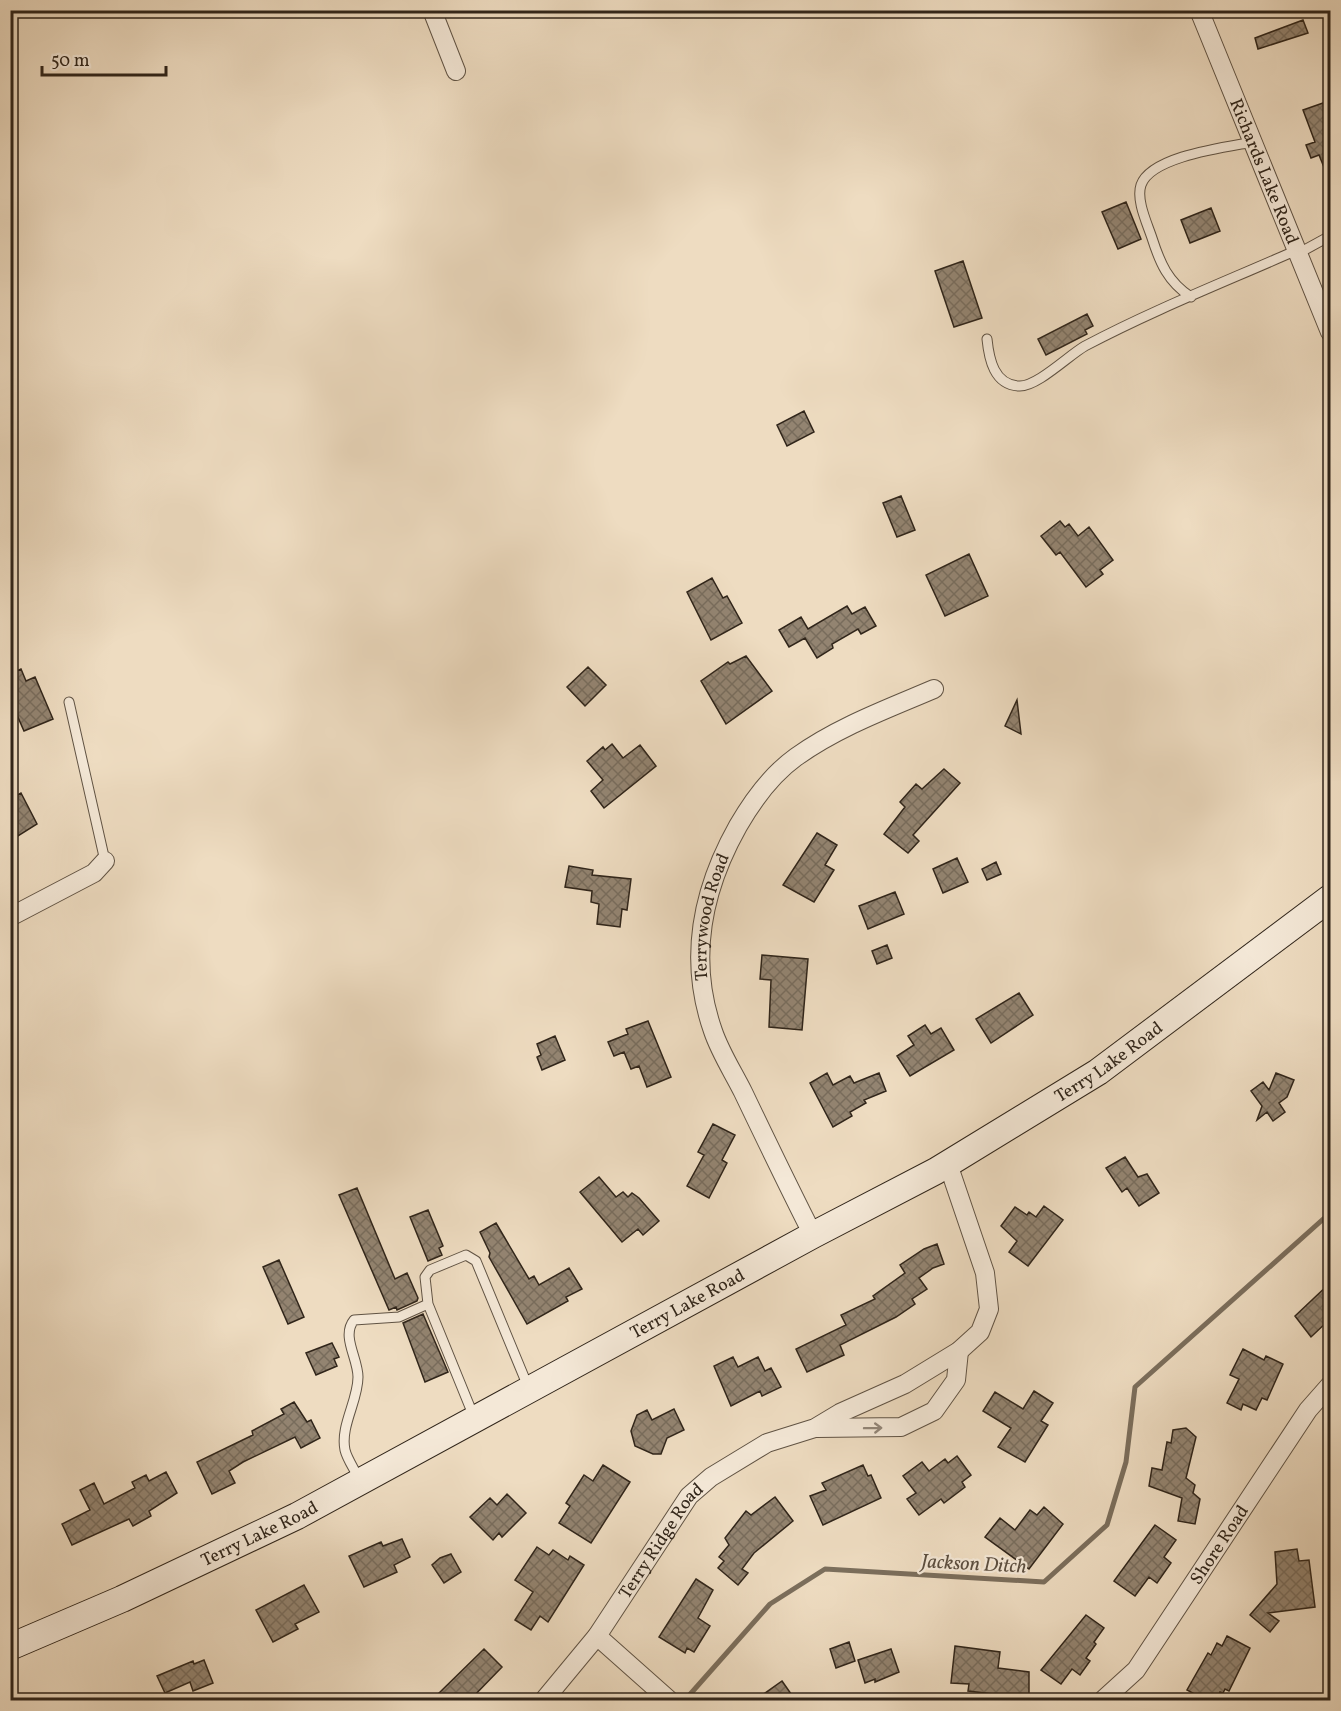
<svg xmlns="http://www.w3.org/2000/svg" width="1341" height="1711" font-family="Vollkorn,serif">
	<defs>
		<pattern id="building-cross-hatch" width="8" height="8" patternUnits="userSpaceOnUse" patternTransform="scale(1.5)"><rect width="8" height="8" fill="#938471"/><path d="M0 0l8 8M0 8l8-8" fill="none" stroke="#786c5c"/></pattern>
	</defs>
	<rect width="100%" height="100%" fill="#eedcc1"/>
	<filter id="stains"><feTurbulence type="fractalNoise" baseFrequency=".00333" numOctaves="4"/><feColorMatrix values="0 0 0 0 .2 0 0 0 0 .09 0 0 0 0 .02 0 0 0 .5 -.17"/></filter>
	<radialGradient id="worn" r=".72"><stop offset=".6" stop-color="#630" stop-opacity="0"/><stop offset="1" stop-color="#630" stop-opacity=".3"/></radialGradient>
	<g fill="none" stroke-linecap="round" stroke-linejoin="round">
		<path stroke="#7b6e5c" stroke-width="5" d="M 685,1700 L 770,1604 L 825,1569 L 1044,1582 L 1107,1525 L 1126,1462 L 1135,1387 L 1330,1213"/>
	</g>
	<path fill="url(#building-cross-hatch)" stroke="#30251a" stroke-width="1.5" d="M 1303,20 L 1308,33 L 1258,49 L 1255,38 Z
		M 1323,103 L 1330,124 L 1330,182 L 1319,155 L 1311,158 L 1306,145 L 1315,142 L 1303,110 Z
		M 1126,202 L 1141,239 L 1118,249 L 1102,212 Z
		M 1211,208 L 1220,231 L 1190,243 L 1181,220 Z
		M 963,261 L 982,318 L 954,327 L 935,271 Z
		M 1087,314 L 1093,326 L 1085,330 L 1087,334 L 1046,355 L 1038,339 Z
		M 804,411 L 814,432 L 787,446 L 777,425 Z
		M 901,496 L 915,530 L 897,537 L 883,503 Z
		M 1060,521 L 1065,527 L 1069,524 L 1078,536 L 1089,527 L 1113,560 L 1100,570 L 1103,574 L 1086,587 L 1060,552 L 1056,555 L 1041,536 Z
		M 969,554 L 988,596 L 945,616 L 926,575 Z
		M 712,578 L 723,598 L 727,596 L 742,623 L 711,640 L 687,592 Z
		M 847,606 L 852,614 L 865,607 L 876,626 L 861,634 L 858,629 L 832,644 L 833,648 L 817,658 L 805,638 L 789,647 L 779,630 L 801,617 L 808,629 Z
		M 746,656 L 772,691 L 726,724 L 701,681 L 728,662 L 730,664 Z
		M 588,667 L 606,685 L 585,706 L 567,687 Z
		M 21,669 L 26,681 L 35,677 L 53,719 L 24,731 L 10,699 L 10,674 Z
		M 1017,700 L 1021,734 L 1005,726 Z
		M 612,744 L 623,758 L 640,745 L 656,766 L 604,808 L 591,791 L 603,780 L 587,761 L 603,747 L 605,750 Z
		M 944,769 L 960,783 L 913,835 L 919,841 L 908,853 L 884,834 L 905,807 L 900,802 L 916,784 L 922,789 Z
		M 21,793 L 37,824 L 10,841 L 10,799 Z
		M 817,833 L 837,845 L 825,865 L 834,870 L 814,902 L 783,885 Z
		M 957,858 L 968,882 L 943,893 L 933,869 Z
		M 996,862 L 1001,874 L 987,880 L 982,869 Z
		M 569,866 L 593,870 L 592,875 L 631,879 L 627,910 L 622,909 L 620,927 L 597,924 L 599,904 L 591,902 L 592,891 L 565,887 Z
		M 895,892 L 904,914 L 868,929 L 859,906 Z
		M 887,945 L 892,958 L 877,964 L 872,951 Z
		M 762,955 L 808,959 L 802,1030 L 769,1027 L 771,980 L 760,979 Z
		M 1019,993 L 1033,1015 L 991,1043 L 976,1019 Z
		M 648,1021 L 671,1077 L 647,1087 L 639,1066 L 631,1069 L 624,1052 L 614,1056 L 608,1042 L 628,1034 L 626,1029 Z
		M 925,1025 L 931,1034 L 941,1028 L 954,1050 L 910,1076 L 897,1056 L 914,1045 L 908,1036 Z
		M 555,1036 L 565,1060 L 542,1070 L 537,1057 L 541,1055 L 537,1044 Z
		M 827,1073 L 833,1085 L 850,1076 L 854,1083 L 879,1073 L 886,1091 L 864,1100 L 866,1103 L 850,1112 L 852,1116 L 833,1127 L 810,1083 Z
		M 1276,1073 L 1294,1080 L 1287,1097 L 1279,1103 L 1285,1112 L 1273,1121 L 1267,1112 L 1257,1120 L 1262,1106 L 1251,1091 L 1263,1082 L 1269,1090 Z
		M 713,1124 L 735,1135 L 722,1160 L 727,1163 L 709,1198 L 687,1186 L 704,1155 L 698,1152 Z
		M 1125,1157 L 1138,1177 L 1147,1174 L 1159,1193 L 1139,1206 L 1127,1188 L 1122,1192 L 1106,1168 Z
		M 599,1177 L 616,1197 L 623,1192 L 628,1197 L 632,1193 L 639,1198 L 659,1221 L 643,1235 L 638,1229 L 622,1242 L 580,1192 Z
		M 357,1188 L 395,1279 L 407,1273 L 418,1298 L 417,1301 L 397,1310 L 396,1307 L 389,1310 L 339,1195 Z
		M 1044,1206 L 1063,1220 L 1028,1266 L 1009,1252 L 1017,1241 L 1001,1226 L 1015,1207 L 1027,1215 L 1029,1212 L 1036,1217 Z
		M 428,1210 L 443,1246 L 439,1248 L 442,1255 L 428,1261 L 410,1217 Z
		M 496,1223 L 529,1279 L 534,1276 L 539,1285 L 569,1268 L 582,1289 L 566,1297 L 568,1301 L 527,1324 L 489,1257 L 490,1253 L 480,1232 Z
		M 937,1244 L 944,1264 L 933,1268 L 919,1278 L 927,1289 L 912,1299 L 915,1304 L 896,1317 L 840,1345 L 844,1355 L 807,1372 L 796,1349 L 846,1325 L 841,1315 L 875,1299 L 873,1296 L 905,1273 L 900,1265 L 924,1249 Z
		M 279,1260 L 304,1317 L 288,1324 L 263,1267 Z
		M 1330,1283 L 1330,1319 L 1311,1337 L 1295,1316 Z
		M 423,1314 L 448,1372 L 425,1382 L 403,1323 Z
		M 332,1343 L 339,1357 L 334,1359 L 337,1366 L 316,1375 L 306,1353 Z
		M 1243,1349 L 1264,1360 L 1266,1356 L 1283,1364 L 1267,1400 L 1262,1398 L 1256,1410 L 1243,1404 L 1241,1410 L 1227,1403 L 1239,1379 L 1230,1375 Z
		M 733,1357 L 738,1367 L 758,1357 L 765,1371 L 771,1368 L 781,1387 L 762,1396 L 760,1391 L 731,1406 L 714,1366 Z
		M 1034,1391 L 1053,1403 L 1041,1421 L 1048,1425 L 1025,1462 L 998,1447 L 1011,1428 L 983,1411 L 995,1392 L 1023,1409 Z
		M 294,1402 L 307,1422 L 311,1420 L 320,1438 L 301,1448 L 295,1437 L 243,1462 L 229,1471 L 235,1483 L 212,1494 L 197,1462 L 253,1435 L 252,1431 L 284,1414 L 281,1409 Z
		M 674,1409 L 684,1430 L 667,1438 L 661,1454 L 653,1454 L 635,1446 L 631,1431 L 637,1415 L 647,1410 L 652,1420 Z
		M 1186,1428 L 1196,1437 L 1186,1478 L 1195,1485 L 1193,1493 L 1200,1499 L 1195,1524 L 1178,1521 L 1182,1498 L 1149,1486 L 1152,1468 L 1162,1470 L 1167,1442 L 1171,1443 L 1173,1430 Z
		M 957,1456 L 971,1475 L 962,1482 L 965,1487 L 944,1503 L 941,1499 L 919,1515 L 907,1499 L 916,1493 L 903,1476 L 922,1462 L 929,1471 L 945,1459 L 948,1463 Z
		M 603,1465 L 630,1482 L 591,1543 L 559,1523 L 570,1506 L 566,1503 L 584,1475 L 593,1481 Z
		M 863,1465 L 868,1476 L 871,1475 L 881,1498 L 823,1525 L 810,1496 L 826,1490 L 822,1483 Z
		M 166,1472 L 177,1493 L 149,1511 L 151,1516 L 133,1526 L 129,1519 L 72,1545 L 62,1524 L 90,1510 L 80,1490 L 94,1483 L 104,1504 L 135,1488 L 132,1482 L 146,1475 L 149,1481 Z
		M 507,1494 L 526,1513 L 502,1537 L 499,1533 L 493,1540 L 470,1517 L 490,1498 L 497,1505 Z
		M 775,1497 L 793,1521 L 754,1553 L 742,1569 L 748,1573 L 738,1585 L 718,1568 L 724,1561 L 719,1557 L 729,1545 L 725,1538 L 746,1511 L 751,1515 Z
		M 1044,1507 L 1063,1524 L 1029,1569 L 985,1537 L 1000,1518 L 1015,1530 L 1030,1510 L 1037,1515 Z
		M 1155,1525 L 1176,1540 L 1164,1557 L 1171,1563 L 1157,1583 L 1149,1577 L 1135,1596 L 1114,1581 Z
		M 402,1539 L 410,1557 L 394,1565 L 397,1572 L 364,1587 L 349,1556 L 381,1542 L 383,1546 Z
		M 537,1547 L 549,1555 L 553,1550 L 568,1560 L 570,1556 L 584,1565 L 548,1622 L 540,1616 L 531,1630 L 515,1620 L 533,1592 L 515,1580 Z
		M 1297,1549 L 1299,1561 L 1309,1560 L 1315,1607 L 1268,1613 L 1279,1621 L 1270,1632 L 1250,1615 L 1277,1584 L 1275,1552 Z
		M 451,1554 L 461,1572 L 444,1583 L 432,1565 L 440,1558 Z
		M 696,1579 L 713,1590 L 698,1618 L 710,1626 L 694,1652 L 687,1648 L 685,1653 L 659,1637 Z
		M 304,1585 L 319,1612 L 295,1624 L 298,1629 L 273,1642 L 256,1610 Z
		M 1086,1615 L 1104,1628 L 1094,1642 L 1096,1644 L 1086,1658 L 1090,1661 L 1080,1675 L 1072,1669 L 1061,1684 L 1041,1670 Z
		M 1227,1636 L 1250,1648 L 1229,1691 L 1225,1689 L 1223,1693 L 1220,1692 L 1216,1701 L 1207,1701 L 1187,1690 L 1208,1653 L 1211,1655 L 1217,1643 L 1222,1646 Z
		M 849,1642 L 855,1661 L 836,1668 L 830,1649 Z
		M 955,1646 L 1000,1652 L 998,1668 L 1029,1672 L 1029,1698 L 968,1691 L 969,1684 L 951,1683 Z
		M 484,1649 L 502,1667 L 469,1701 L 444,1701 L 438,1694 Z
		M 891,1649 L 899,1672 L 875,1682 L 875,1679 L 865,1683 L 858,1660 Z
		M 204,1660 L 213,1683 L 193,1691 L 190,1682 L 165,1693 L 157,1676 L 193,1661 L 194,1664 Z
		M 782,1681 L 796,1701 L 754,1701 Z"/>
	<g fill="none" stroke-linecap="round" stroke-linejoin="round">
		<defs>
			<path id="lane" d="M 1299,253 L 1330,236
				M 1191,297 C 1168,282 1160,263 1152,238 C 1147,223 1136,200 1141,185 C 1151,156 1227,147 1253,142
				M 987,339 C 989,359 994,385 1019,386 C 1037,387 1069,355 1085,346 C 1153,310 1227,281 1297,250
				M 69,702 L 105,861
				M 474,1417 L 428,1304 L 425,1277 L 430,1270 L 466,1255 L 476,1261 L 529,1389
				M 359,1479 C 355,1470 347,1459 345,1450 C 340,1426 358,1401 358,1377 C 358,1358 341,1336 354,1320 L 399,1317 L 428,1304"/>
			<g id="street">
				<path d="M 432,10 L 456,71"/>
				<path id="s1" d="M 1199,10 L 1330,332"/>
				<path d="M 10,917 L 94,873 L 105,861"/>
				<path id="s2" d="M 813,1235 C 789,1188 766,1140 743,1092 C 733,1072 720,1052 713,1031 C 688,960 702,890 738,826 C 753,800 771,775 796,757 C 838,727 887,709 934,689"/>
				<path d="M 817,1428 L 901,1427 L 934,1411 L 956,1380 L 959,1351"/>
				<path d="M 597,1636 L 669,1700"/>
				<path id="s3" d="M 544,1700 L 597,1636 L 689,1496 L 711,1477 L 767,1443 L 815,1428 L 840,1413 L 905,1384 L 959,1351 L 980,1332 L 989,1309 L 985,1273 L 948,1164"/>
				<path id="s4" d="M 1103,1700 L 1136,1670 L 1308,1410 L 1330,1385"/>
			</g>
			<g id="secondary">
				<path id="s5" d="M 10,1647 L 122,1599 L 297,1516 L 813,1235 L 936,1171 L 1098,1072 L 1330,898"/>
			</g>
		</defs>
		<use href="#lane" stroke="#605344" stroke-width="11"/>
		<use href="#street" stroke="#605344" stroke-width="20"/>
		<use href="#secondary" stroke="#30251a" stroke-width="28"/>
		<use href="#lane" stroke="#f4e8d7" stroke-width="9"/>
		<use href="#street" stroke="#f4e8d7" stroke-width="18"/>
		<use href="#secondary" stroke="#f4e8d7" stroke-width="26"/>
	</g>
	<defs><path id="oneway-shaft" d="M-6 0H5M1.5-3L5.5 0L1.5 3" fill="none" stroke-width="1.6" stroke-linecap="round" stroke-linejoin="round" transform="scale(1.5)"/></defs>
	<use stroke="#928678" href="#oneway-shaft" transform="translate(873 1428) rotate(-1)"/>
	<g text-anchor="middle" stroke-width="4.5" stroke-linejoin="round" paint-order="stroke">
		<g font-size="18" fill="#30251a" stroke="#f4e8d7">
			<text dy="6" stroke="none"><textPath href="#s1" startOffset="174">Richards Lake Road</textPath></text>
			<text dy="6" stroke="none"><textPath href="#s2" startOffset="344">Terrywood Road</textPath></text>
			<text dy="6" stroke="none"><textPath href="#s5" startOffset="1246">Terry Lake Road</textPath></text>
			<text dy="6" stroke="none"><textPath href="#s5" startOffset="760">Terry Lake Road</textPath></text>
			<text dy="6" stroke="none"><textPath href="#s5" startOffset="274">Terry Lake Road</textPath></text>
			<text dy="6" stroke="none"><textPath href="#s3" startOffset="198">Terry Ridge Road</textPath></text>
			<text dy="6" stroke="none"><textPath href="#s4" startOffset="195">Shore Road</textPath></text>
		</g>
		<g font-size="20" font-style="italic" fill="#5c4f40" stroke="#f4e8d7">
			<text transform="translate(974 1563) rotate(3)" y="7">Jackson Ditch</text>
		</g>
	</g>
	<rect width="1341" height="1711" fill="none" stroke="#eedcc1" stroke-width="36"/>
	<rect x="12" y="12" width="1317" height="1687" fill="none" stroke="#30251a" stroke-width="3"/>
	<rect x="18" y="18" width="1305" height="1675" fill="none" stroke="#30251a" stroke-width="1.5"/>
	<path d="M42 66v9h124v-9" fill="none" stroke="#30251a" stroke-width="3"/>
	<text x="51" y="66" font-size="18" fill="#30251a" stroke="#f4e8d7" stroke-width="4.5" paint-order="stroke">50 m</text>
	<rect width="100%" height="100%" filter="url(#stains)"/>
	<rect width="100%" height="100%" fill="url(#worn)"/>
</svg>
